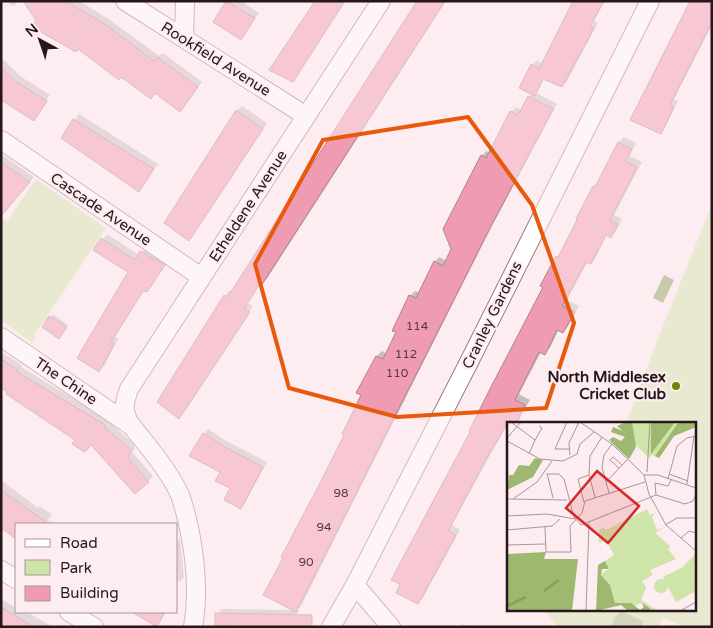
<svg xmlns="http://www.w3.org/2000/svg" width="713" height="628" font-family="'Varela Round',sans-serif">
	<rect width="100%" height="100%" fill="#fdecf0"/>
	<path fill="#cfe4a9" d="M 36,179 L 106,228 L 34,336 L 36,338 L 32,343 L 1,320 L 1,218 L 7,221 Z
		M 712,204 L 712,627 L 684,627 L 663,618 L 659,627 L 558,627 L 543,609 L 694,609 L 694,423 L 626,423 L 659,336 Z"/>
	<path fill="#88a158" d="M 664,275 L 674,280 L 663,303 L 653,298 Z"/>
	<path fill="#0003" d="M 5,1 L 19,1 L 13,6 Z
		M 25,1 L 79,1 L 110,20 L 159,56 L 163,53 L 202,82 L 185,105 L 156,92 L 151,98 L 121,76 L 38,20 Z
		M 228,1 L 241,1 L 259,13 L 241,39 L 215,22 Z
		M 418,1 L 446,1 L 266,280 L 260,284 L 248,303 L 253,306 L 184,413 L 179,417 L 225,296 L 229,291 L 231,292 L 235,287 Z
		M 575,1 L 605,1 L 594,21 L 598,23 L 567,81 L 562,86 L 545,78 L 536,93 L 557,104 L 493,224 L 301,606 L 297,610 L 299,610 L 290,627 L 227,627 L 217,614 L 222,609 L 295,610 L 322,482 L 363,395 L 358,393 L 377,356 L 382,351 L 387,354 L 398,332 L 410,296 L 415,291 L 420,293 L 435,262 L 439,257 L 447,261 L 453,249 L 482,156 L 486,151 L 490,153 L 511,112 L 516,107 L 522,110 L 532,93 L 532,65 L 537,60 L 543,64 Z
		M 691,1 L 712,1 L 712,25 L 674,99 L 678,101 L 665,128 L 660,133 Z
		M 1,57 L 20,76 L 50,95 L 34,119 L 1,99 Z
		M 242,106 L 267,123 L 193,235 L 188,239 L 166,223 L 237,110 Z
		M 79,114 L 158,164 L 139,190 L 62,138 Z
		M 624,137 L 636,143 L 630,156 L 642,162 L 614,215 L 622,219 L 616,231 L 611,236 L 607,234 L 596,257 L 591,262 L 588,261 L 567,300 L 579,306 L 568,326 L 563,332 L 559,329 L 550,348 L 544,353 L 541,352 L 519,394 L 530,400 L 519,420 L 516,423 L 508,423 L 465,501 L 452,525 L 460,530 L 423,598 L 417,603 L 472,432 L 544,287 L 557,257 L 563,251 L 594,187 L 600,181 L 619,142 Z
		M 1,154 L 34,177 L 17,196 L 1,194 Z
		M 107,234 L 139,255 L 146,247 L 169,260 L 151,286 L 147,290 L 144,290 L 115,337 L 118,339 L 104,366 L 99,370 L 129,272 L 95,250 Z
		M 53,314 L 68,325 L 61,335 L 43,327 Z
		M 1,352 L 22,365 L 21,367 L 109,420 L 108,421 L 135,445 L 133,453 L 153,476 L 148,481 L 91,444 L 77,440 L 1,387 Z
		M 208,429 L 228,442 L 267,462 L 245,503 L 241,508 L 204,434 Z
		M 1,480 L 38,508 L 39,506 L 52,514 L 48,520 L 56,524 L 16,524 L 16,540 L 15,539 L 16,537 L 1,527 Z
		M 180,538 L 184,577 L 180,581 L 176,579 L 176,542 Z
		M 1,599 L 16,608 L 16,612 L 27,612 L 53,627 L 1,627 Z
		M 621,611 L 643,621 L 641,627 L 611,627 L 616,616 Z
		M 133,612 L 166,612 L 156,625 Z
		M 462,624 L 470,627 L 459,627 Z"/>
	<path fill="#ef9cb2" stroke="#aa858e" d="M 23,1 L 65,1 L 105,24 L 154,61 L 157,57 L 198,87 L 180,112 L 155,93 L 151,99 L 121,77 L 119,80 L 78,49 L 76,52 L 32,27 L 36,20 Z
		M 226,1 L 255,18 L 241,40 L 213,22 Z
		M 315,1 L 345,1 L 293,82 L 269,70 Z
		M 417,1 L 445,1 L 261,286 L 259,285 L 251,298 L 244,308 L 250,312 L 179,419 L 157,402 L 224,295 L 227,297 L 234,287 Z
		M 573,1 L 604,1 L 590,26 L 594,28 L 562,87 L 543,79 L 535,96 L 519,88 L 531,64 L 539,69 Z
		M 690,1 L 712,1 L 712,22 L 670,105 L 674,107 L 661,134 L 630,120 Z
		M 1,67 L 15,81 L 47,101 L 34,121 L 1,100 Z
		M 528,96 L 553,109 L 489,230 L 296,612 L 263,595 L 283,558 L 281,557 L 321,481 L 344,435 L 342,434 L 361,395 L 356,393 L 376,356 L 383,359 L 396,332 L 392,331 L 409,295 L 416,298 L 434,261 L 443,266 L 451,249 L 443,229 L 481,155 L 486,158 L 510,111 L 518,115 Z
		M 236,110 L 263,129 L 189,241 L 164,223 Z
		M 73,119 L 154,169 L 139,192 L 61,138 Z
		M 618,142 L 632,149 L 625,161 L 637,167 L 610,220 L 618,224 L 611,238 L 606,235 L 591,264 L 586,262 L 562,306 L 575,312 L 563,333 L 557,330 L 545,355 L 539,352 L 515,400 L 525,405 L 516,423 L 507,423 L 495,445 L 494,444 L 448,531 L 456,535 L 418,604 L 396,593 L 400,584 L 391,580 L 470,432 L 469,431 L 492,385 L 543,287 L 540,286 L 556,256 L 558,257 L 577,220 L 576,219 L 593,186 L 595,187 Z
		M 1,162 L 30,182 L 1,216 Z
		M 101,238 L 135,260 L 140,251 L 165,265 L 147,292 L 143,291 L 111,342 L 114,344 L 99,372 L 77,358 L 128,272 L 93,250 Z
		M 49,316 L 67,327 L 59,339 L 42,327 Z
		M 1,359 L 18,370 L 17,372 L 105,425 L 104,427 L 131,450 L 128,458 L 149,482 L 135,494 L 91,445 L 85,452 L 72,444 L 75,440 L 6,394 L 7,392 L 1,388 Z
		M 203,433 L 223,446 L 263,467 L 241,509 L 224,500 L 230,488 L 215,481 L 220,472 L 189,456 Z
		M 1,490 L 12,498 L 49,524 L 16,524 L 16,539 L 1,528 Z
		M 1,607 L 34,627 L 1,627 Z
		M 132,612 L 165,612 L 157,627 Z
		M 215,613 L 312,615 L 312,627 L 215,626 Z"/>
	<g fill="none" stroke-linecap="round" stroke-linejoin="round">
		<defs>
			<path id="minor" d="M 125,1 L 306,116
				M 184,38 L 185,1
				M 1,140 L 201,277
				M 1,337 L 130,425
				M 1,570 L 16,579
				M 355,585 L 391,627
				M 69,612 L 94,627
				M 193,627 C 200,588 194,540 182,501 C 177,483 156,456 143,440 C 137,432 129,425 126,415 C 123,406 126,398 129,389 L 381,1
				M 331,627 L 355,585 L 468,364 L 650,1"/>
		</defs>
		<use href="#minor" stroke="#9f7a83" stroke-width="20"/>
		<use href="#minor" stroke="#fff" stroke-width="18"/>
	</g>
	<path d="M0 0H713V628H0ZM 468,117 L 532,205 L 574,323 L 546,408 L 397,417 L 289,388 L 255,264 L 323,140 Z" fill="#fdecf0" fill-opacity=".55" fill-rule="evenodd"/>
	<path fill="none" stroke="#e8590c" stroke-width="4" stroke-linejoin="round" d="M 468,117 L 532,205 L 574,323 L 546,408 L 397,417 L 289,388 L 255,264 L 323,140 Z"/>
	<circle fill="#6b8a09" stroke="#fdecf0" stroke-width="2" cx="676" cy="386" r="5"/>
	<g text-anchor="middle" stroke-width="4.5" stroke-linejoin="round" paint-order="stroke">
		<g font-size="12" fill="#583840">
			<text x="417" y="330">114</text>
			<text x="406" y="358">112</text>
			<text x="397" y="377">110</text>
			<text x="341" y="497">98</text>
			<text x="324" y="531">94</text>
			<text x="306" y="566">90</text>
		</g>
		<g font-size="15" fill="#25171a" stroke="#fdecf0">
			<text transform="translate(216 59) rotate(32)" y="5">Rookfield Avenue</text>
			<text transform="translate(248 206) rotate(-57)" y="5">Etheldene Avenue</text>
			<text transform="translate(101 209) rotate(34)" y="5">Cascade Avenue</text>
			<text transform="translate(492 315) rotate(-64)" y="5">Cranley Gardens</text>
			<text transform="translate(66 381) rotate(34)" y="5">The Chine</text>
		</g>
		<g font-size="15" font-weight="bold" fill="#25171a" stroke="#fdecf0" text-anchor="end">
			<text x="666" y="382">North Middlesex<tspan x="666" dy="17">Cricket Club</tspan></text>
		</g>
	</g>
	<g transform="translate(507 422)">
		<rect width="189" height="189" fill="#fdecf0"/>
		<path d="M 189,0 L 189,5 L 167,14 L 152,36 L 145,33 L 142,36 L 126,20 L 125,0 ZM 140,87 L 143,93 L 149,90 L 145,95 L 150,108 L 158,105 L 148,111 L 163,124 L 161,127 L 169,137 L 143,148 L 146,153 L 135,159 L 139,166 L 134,178 L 150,188 L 140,189 L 144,187 L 135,180 L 128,184 L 108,182 L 103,163 L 94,152 L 102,147 L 98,139 L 107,133 L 99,118 L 92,121 L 92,108 L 97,105 L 99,108 ZM 189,131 L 189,169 L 169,180 L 156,155 L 176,145 ZM147 164a7 7 0 1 1 14 0a7 7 0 1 1-14 0Z" fill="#cfe4a9"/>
		<path d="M 119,0 L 125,0 L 129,25 L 122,37 L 102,18 L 106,15 L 114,19 L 118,15 L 104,10 L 106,5 L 116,9 L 110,4 ZM 144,0 L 168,0 L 144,32 ZM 188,0 L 189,5 L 167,14 L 152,36 L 148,34 L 171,1 ZM 28,36 L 36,38 L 26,55 L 0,68 L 2,53 L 6,53 L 12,43 L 22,44 ZM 39,130 L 37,137 L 71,137 L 65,189 L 0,189 L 0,132 ZM 98,139 L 102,147 L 95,147 L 94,153 L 103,163 L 108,181 L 124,181 L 133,188 L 137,185 L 134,180 L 144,187 L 140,189 L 121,189 L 114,183 L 89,189 L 91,143 Z" fill="#9fb86f"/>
		<path fill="none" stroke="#88a158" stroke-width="2.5" d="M 37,169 L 52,158M 0,184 L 19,175"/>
		<path fill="none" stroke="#a7979a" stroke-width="1" d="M 4,0 L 28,18 L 22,32M 60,0 L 48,27 L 62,27M 73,0 L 105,22 L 137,53 L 151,53 L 189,66M 0,16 L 14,0M 28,18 L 35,6 L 32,4M 0,19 L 33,37 L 56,39 L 70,32 L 73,22 L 87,10M 63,33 L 62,21 L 72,0M 112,46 L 103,38 L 106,35 L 115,43M 140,50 L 143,0M 40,51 L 46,76M 41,52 L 52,52 L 57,57 L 67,95 L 74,103 L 149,73 L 178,82 L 186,79 L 189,73M 162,52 L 181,59M 137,53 L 142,72 L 159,103 L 189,129M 161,57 L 170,24 L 180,16 L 189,14M 99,60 L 120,38M 180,62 L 187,14M 102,71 L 95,45 L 97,33 L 105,22M 149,73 L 148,61 L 161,64 L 164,58M 88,75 L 82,53 L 83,34 L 95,15M 0,77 L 60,78M 6,77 L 30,60 L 45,39M 77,80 L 71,57 L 82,53M 0,94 L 40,92 L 68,97M 158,103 L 170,96 L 189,96M 38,105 L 39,130 L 64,130 L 63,104 L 75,91 L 78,79 L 138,60M 0,108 L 45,104 L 53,97M 174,116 L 182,109 L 189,111M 0,123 L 38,122M 79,189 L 82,101M 173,189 L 189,180"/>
		<path fill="#d62828" fill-opacity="0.15" stroke="#d62828" stroke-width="2.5" d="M 90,49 L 132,84 L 101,121 L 59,86 Z"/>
		<rect width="189" height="189" fill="none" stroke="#25171a" stroke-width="2.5"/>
	</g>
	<rect width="713" height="628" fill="none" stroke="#25171a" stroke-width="5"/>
	<rect x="15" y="523" width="162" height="90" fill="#fdecf0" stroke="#a7979a"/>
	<rect x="25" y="539" width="25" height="8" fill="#ffffff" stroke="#a7979a"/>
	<text x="60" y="548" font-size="15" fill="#25171a">Road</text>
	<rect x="25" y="560" width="25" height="15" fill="#cfe4a9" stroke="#a7979a"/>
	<text x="60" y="573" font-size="15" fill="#25171a">Park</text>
	<rect x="25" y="586" width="25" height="15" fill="#ef9cb2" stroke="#a7979a"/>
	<text x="60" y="598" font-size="15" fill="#25171a">Building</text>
	<g transform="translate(40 40) rotate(320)" stroke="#fdecf0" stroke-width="4" paint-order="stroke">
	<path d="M0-4L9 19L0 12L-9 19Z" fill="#25171a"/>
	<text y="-8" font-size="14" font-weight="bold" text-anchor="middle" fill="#25171a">N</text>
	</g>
</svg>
